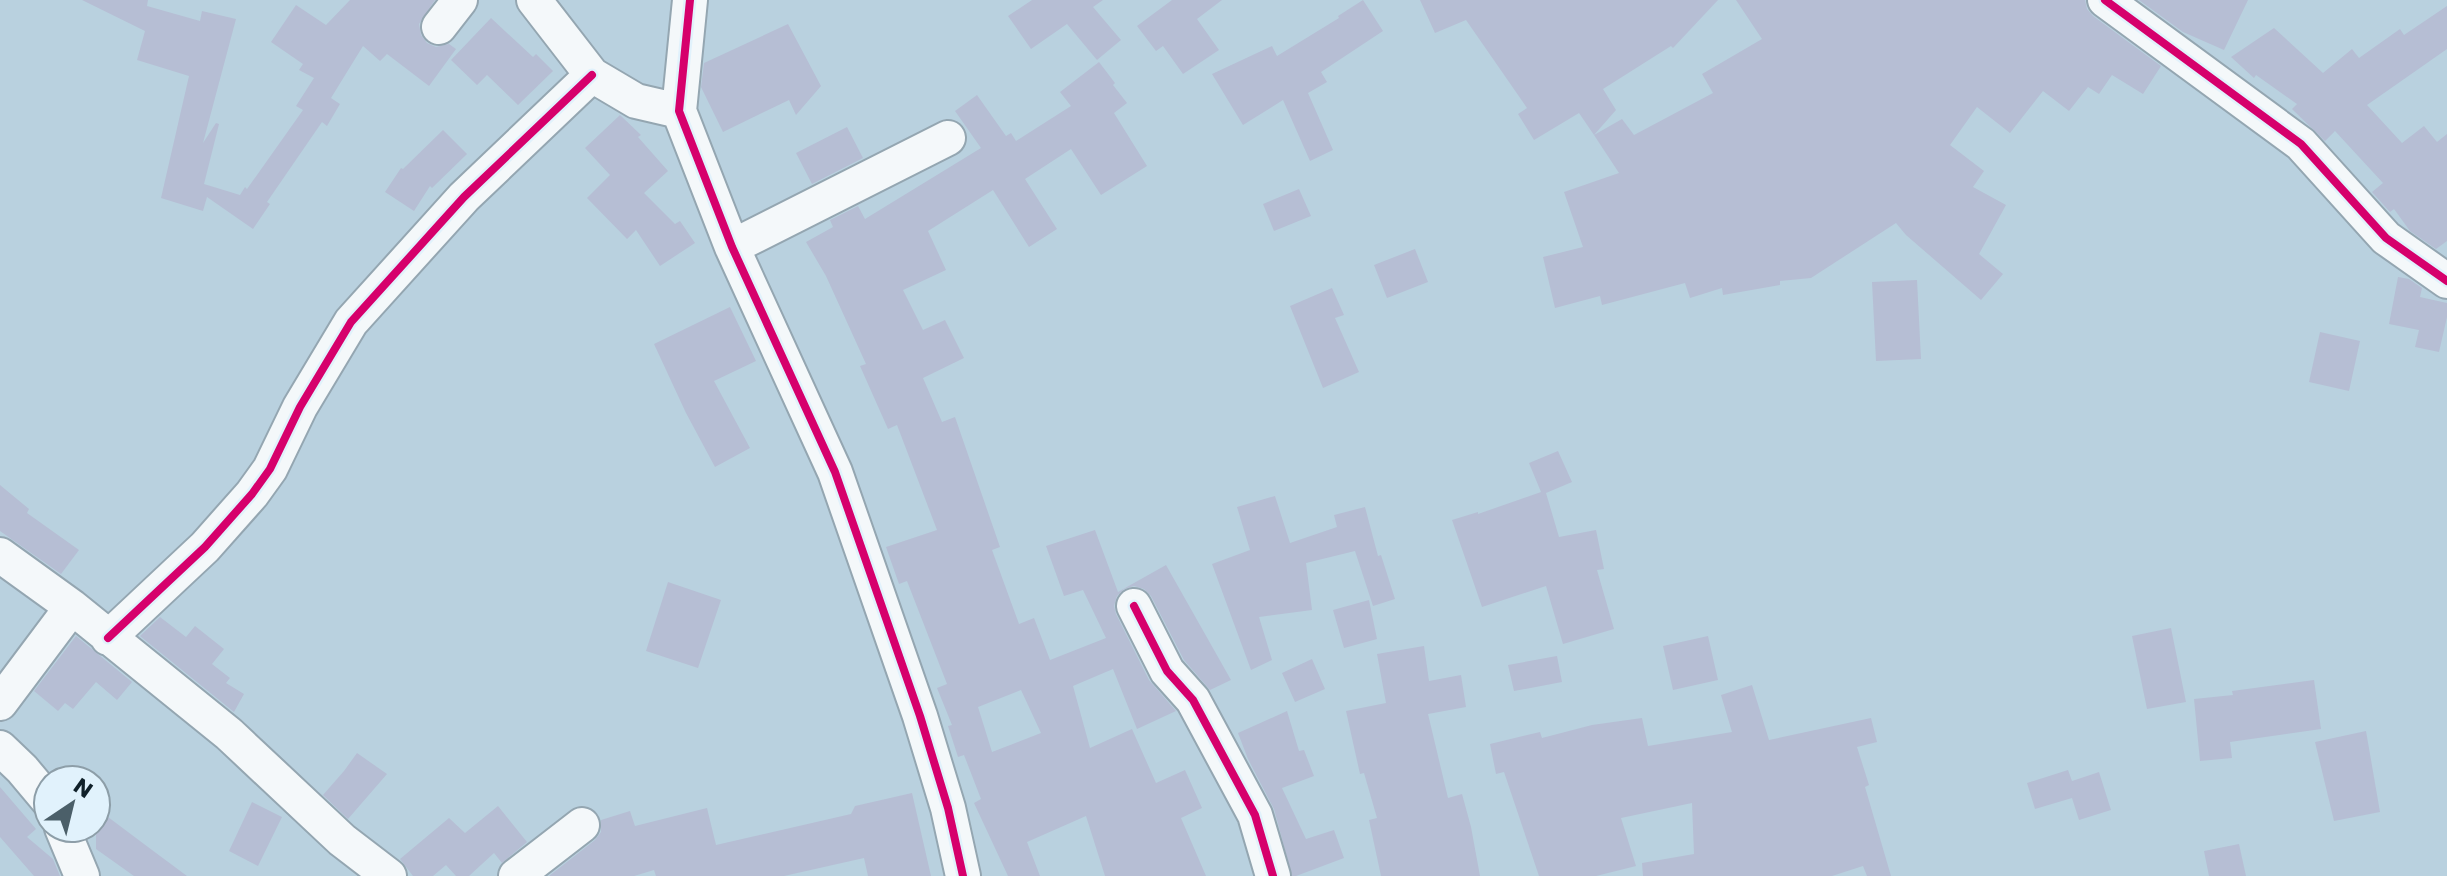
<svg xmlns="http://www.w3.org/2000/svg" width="2447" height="876" font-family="Poppins,sans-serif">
	<rect width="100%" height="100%" fill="#b9d1df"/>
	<path fill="#b6bed4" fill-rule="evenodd" d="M 82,0 L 148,0 L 147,6 L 200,21 L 202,11 L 236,19 L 203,143 L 216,123 L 219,124 L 204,184 L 240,195 L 245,187 L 247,189 L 303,110 L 296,106 L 314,78 L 299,70 L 303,64 L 271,42 L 296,5 L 326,25 L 350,0 L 435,0 L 419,24 L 421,35 L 427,43 L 436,47 L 449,44 L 456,49 L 429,86 L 387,54 L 380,61 L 363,46 L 331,98 L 340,104 L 327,126 L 322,122 L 267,202 L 270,204 L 253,229 L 207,197 L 203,211 L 161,198 L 189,76 L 137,60 L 145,31 Z
		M 1032,0 L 1103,0 L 1093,7 L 1121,40 L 1097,60 L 1067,24 L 1031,49 L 1008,16 Z
		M 1172,0 L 1222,0 L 1197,19 L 1219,50 L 1183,74 L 1163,46 L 1156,51 L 1137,26 Z
		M 1363,0 L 1383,31 L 1321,72 L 1327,82 L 1308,93 L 1333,150 L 1310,161 L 1283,100 L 1243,125 L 1212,74 L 1272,46 L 1277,56 L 1339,18 L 1338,16 Z
		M 1420,0 L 1718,0 L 1673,48 L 1671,46 L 1603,89 L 1616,110 L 1594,135 L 1579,113 L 1534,140 L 1518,114 L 1527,108 L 1466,20 L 1435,33 Z
		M 1736,0 L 2085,0 L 2087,9 L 2093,16 L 2161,66 L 2143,94 L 2112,75 L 2099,94 L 2088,87 L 2069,111 L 2043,91 L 2010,133 L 1977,107 L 1950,145 L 1984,171 L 1973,187 L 2006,205 L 1979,254 L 2003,274 L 1981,300 L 1906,235 L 1896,223 L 1811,278 L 1780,281 L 1780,285 L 1723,295 L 1722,288 L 1690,298 L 1685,283 L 1602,305 L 1600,296 L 1555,308 L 1543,257 L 1583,247 L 1564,192 L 1619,173 L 1594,135 L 1622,119 L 1634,135 L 1713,93 L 1702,74 L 1762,39 Z
		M 2139,0 L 2248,0 L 2224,50 L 2183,32 Z
		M 2447,6 L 2447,49 L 2367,105 L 2402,143 L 2424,126 L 2437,142 L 2447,134 L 2447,241 L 2436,249 L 2410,231 L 2394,209 L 2390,212 L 2372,192 L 2383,183 L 2335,131 L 2325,141 L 2292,109 L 2297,104 L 2256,75 L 2254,78 L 2231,57 L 2274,28 L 2323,73 L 2352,49 L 2359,58 L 2400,29 L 2404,35 Z
		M 491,18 L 533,57 L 536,54 L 553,71 L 518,105 L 487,75 L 477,85 L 451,60 Z
		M 788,24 L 821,86 L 796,115 L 789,100 L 723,132 L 701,87 L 704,63 Z
		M 1099,62 L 1115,83 L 1113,85 L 1127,103 L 1114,113 L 1147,166 L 1101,195 L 1071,149 L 1025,179 L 1057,229 L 1029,247 L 993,190 L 928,231 L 946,270 L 903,290 L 923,330 L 945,320 L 964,358 L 923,378 L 942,422 L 955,417 L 1000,547 L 992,550 L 1019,624 L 1034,618 L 1050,660 L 1106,638 L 1083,590 L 1064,596 L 1046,546 L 1095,530 L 1118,592 L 1166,565 L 1231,680 L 1210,690 L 1184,660 L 1151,596 L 1144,589 L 1134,586 L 1124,589 L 1117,596 L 1114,606 L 1116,614 L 1149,680 L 1176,711 L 1137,729 L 1113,669 L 1073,686 L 1090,748 L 1132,729 L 1156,783 L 1185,770 L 1202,808 L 1181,818 L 1206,876 L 1105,876 L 1086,816 L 1027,842 L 1040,876 L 1008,876 L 974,803 L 981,799 L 964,755 L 958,757 L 948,726 L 952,725 L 937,688 L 947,684 L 907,581 L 899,584 L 886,547 L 937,530 L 897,425 L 888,429 L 860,366 L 866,364 L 826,276 L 806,242 L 833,227 L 830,220 L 858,206 L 865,219 L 981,148 L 955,111 L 977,95 L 1006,136 L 1011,133 L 1016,141 L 1071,106 L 1060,92 ZM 1021,690 L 1041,733 L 992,752 L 978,707 Z
		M 620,115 L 641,135 L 638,137 L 668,171 L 644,193 L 675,224 L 680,221 L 695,243 L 660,266 L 636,230 L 627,239 L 587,198 L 610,175 L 585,148 Z
		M 847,127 L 863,158 L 812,184 L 796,153 Z
		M 443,130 L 467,154 L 432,188 L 430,186 L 414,211 L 385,192 L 401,168 L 403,169 Z
		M 1299,189 L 1311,216 L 1274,231 L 1263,204 Z
		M 1415,249 L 1428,282 L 1387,298 L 1374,265 Z
		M 2398,277 L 2409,279 L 2422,288 L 2420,297 L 2447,303 L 2447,317 L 2439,352 L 2415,347 L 2419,330 L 2389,324 Z
		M 1917,280 L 1921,359 L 1876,361 L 1872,282 Z
		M 1332,288 L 1344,315 L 1335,318 L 1359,372 L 1323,388 L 1290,306 Z
		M 730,307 L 756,361 L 714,381 L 750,448 L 715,467 L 686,413 L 654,344 Z
		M 2320,332 L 2360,341 L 2349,391 L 2309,382 Z
		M 1558,451 L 1572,482 L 1546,493 L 1559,537 L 1596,530 L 1604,569 L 1597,570 L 1614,629 L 1563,644 L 1546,586 L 1482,607 L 1452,520 L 1478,512 L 1478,514 L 1541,492 L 1529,463 Z
		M 0,485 L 29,509 L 27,513 L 79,550 L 61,574 L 0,531 Z
		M 1275,496 L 1290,543 L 1337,527 L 1334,515 L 1365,507 L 1378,556 L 1381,555 L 1395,599 L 1373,606 L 1355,551 L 1306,563 L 1312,610 L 1259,617 L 1272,660 L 1251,670 L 1212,564 L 1250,550 L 1237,507 Z
		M 668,582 L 721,600 L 698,668 L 646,651 Z
		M 1369,600 L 1377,639 L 1344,648 L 1333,610 Z
		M 160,617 L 186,637 L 195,626 L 224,649 L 212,664 L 230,678 L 226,683 L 244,694 L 234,712 L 140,636 Z
		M 2171,628 L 2186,702 L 2147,709 L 2132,636 Z
		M 76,636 L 132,682 L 117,700 L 96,682 L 73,709 L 65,703 L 58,711 L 34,691 Z
		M 1708,636 L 1718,680 L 1673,690 L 1663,646 Z
		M 1424,646 L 1429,681 L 1461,675 L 1466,707 L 1428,714 L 1448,798 L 1462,794 L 1471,827 L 1480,876 L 1381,876 L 1369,820 L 1377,818 L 1364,773 L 1360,774 L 1346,711 L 1386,703 L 1377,654 Z
		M 1557,656 L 1562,682 L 1514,691 L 1508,665 Z
		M 1312,659 L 1325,689 L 1295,702 L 1282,673 Z
		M 2314,680 L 2321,729 L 2230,742 L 2232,758 L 2200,761 L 2194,699 L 2233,695 L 2232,691 Z
		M 1752,685 L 1769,740 L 1871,718 L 1877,742 L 1857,747 L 1869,785 L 1865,787 L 1891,876 L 1867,876 L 1863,866 L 1832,876 L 1643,876 L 1642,863 L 1694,854 L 1692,803 L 1621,818 L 1636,866 L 1596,876 L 1539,876 L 1504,772 L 1496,774 L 1490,744 L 1540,732 L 1542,738 L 1592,725 L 1642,718 L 1648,746 L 1732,732 L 1721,695 Z
		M 1287,711 L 1299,751 L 1304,750 L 1314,776 L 1282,788 L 1306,839 L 1334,830 L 1344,858 L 1296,876 L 1292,876 L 1274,809 L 1248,759 L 1238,733 Z
		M 2366,731 L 2380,812 L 2334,821 L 2315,742 Z
		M 357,753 L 387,774 L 348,819 L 323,795 L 344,771 Z
		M 2068,770 L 2072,781 L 2099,772 L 2111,810 L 2079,820 L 2072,798 L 2035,809 L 2027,783 Z
		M 0,787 L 36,829 L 27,837 L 53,859 L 60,876 L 34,876 L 0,837 Z
		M 912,793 L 931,876 L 868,876 L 864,858 L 784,876 L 656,876 L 654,870 L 634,876 L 549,876 L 595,840 L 601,832 L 601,820 L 630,811 L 635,826 L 707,808 L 716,845 L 851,814 L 855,806 Z
		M 252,802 L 282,817 L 258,866 L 229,851 Z
		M 498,806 L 527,842 L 502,863 L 494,853 L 469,876 L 456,876 L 446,865 L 433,876 L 413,876 L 400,859 L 449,818 L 465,833 Z
		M 96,808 L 152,850 L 187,876 L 134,876 L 96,849 Z
		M 2239,844 L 2246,876 L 2209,876 L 2204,851 Z"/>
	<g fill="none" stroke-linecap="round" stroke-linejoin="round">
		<defs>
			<path id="minor" d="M 534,0 L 592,75 L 636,101 L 679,111
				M 690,0 L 679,111 L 732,247 L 835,472 L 920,716 L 948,808 L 963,876
				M 2105,0 L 2301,144 L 2386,238 L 2447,281
				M 439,27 L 460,0
				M 732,247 L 948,138
				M 0,555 L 72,607 L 229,734 L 342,840 L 389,876
				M 1134,606 L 1167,671 L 1193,700 L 1255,815 L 1273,876
				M 108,638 L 205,547 L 252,494 L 270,469 L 300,407 L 351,322 L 464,197 L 592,75
				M 0,703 L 72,607
				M 0,748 L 22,769 L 48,800
				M 62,828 L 82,876
				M 516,876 L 582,825"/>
		</defs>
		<use href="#minor" stroke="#94a6b1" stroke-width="38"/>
		<use href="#minor" stroke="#f4f8fa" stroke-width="34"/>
		<defs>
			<path id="cycleway" d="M 690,0 L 679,111 L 732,247 L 835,472 L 920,716 L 948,808 L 963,876
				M 2105,0 L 2301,144 L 2386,238 L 2447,281
				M 1134,606 L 1167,671 L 1193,700 L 1255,815 L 1273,876
				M 108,638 L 205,547 L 252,494 L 270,469 L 300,407 L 351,322 L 464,197 L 592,75"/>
		</defs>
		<use href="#cycleway" stroke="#e1f2fc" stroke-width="13"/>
		<use href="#cycleway" stroke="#d6006c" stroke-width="8"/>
	</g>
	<g transform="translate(72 804) rotate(35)"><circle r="38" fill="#e1f2fc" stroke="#8d9ea8" stroke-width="2"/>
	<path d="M0-6L14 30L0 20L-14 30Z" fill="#4b5f69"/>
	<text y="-12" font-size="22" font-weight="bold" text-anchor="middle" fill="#10212a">N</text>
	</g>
</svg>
